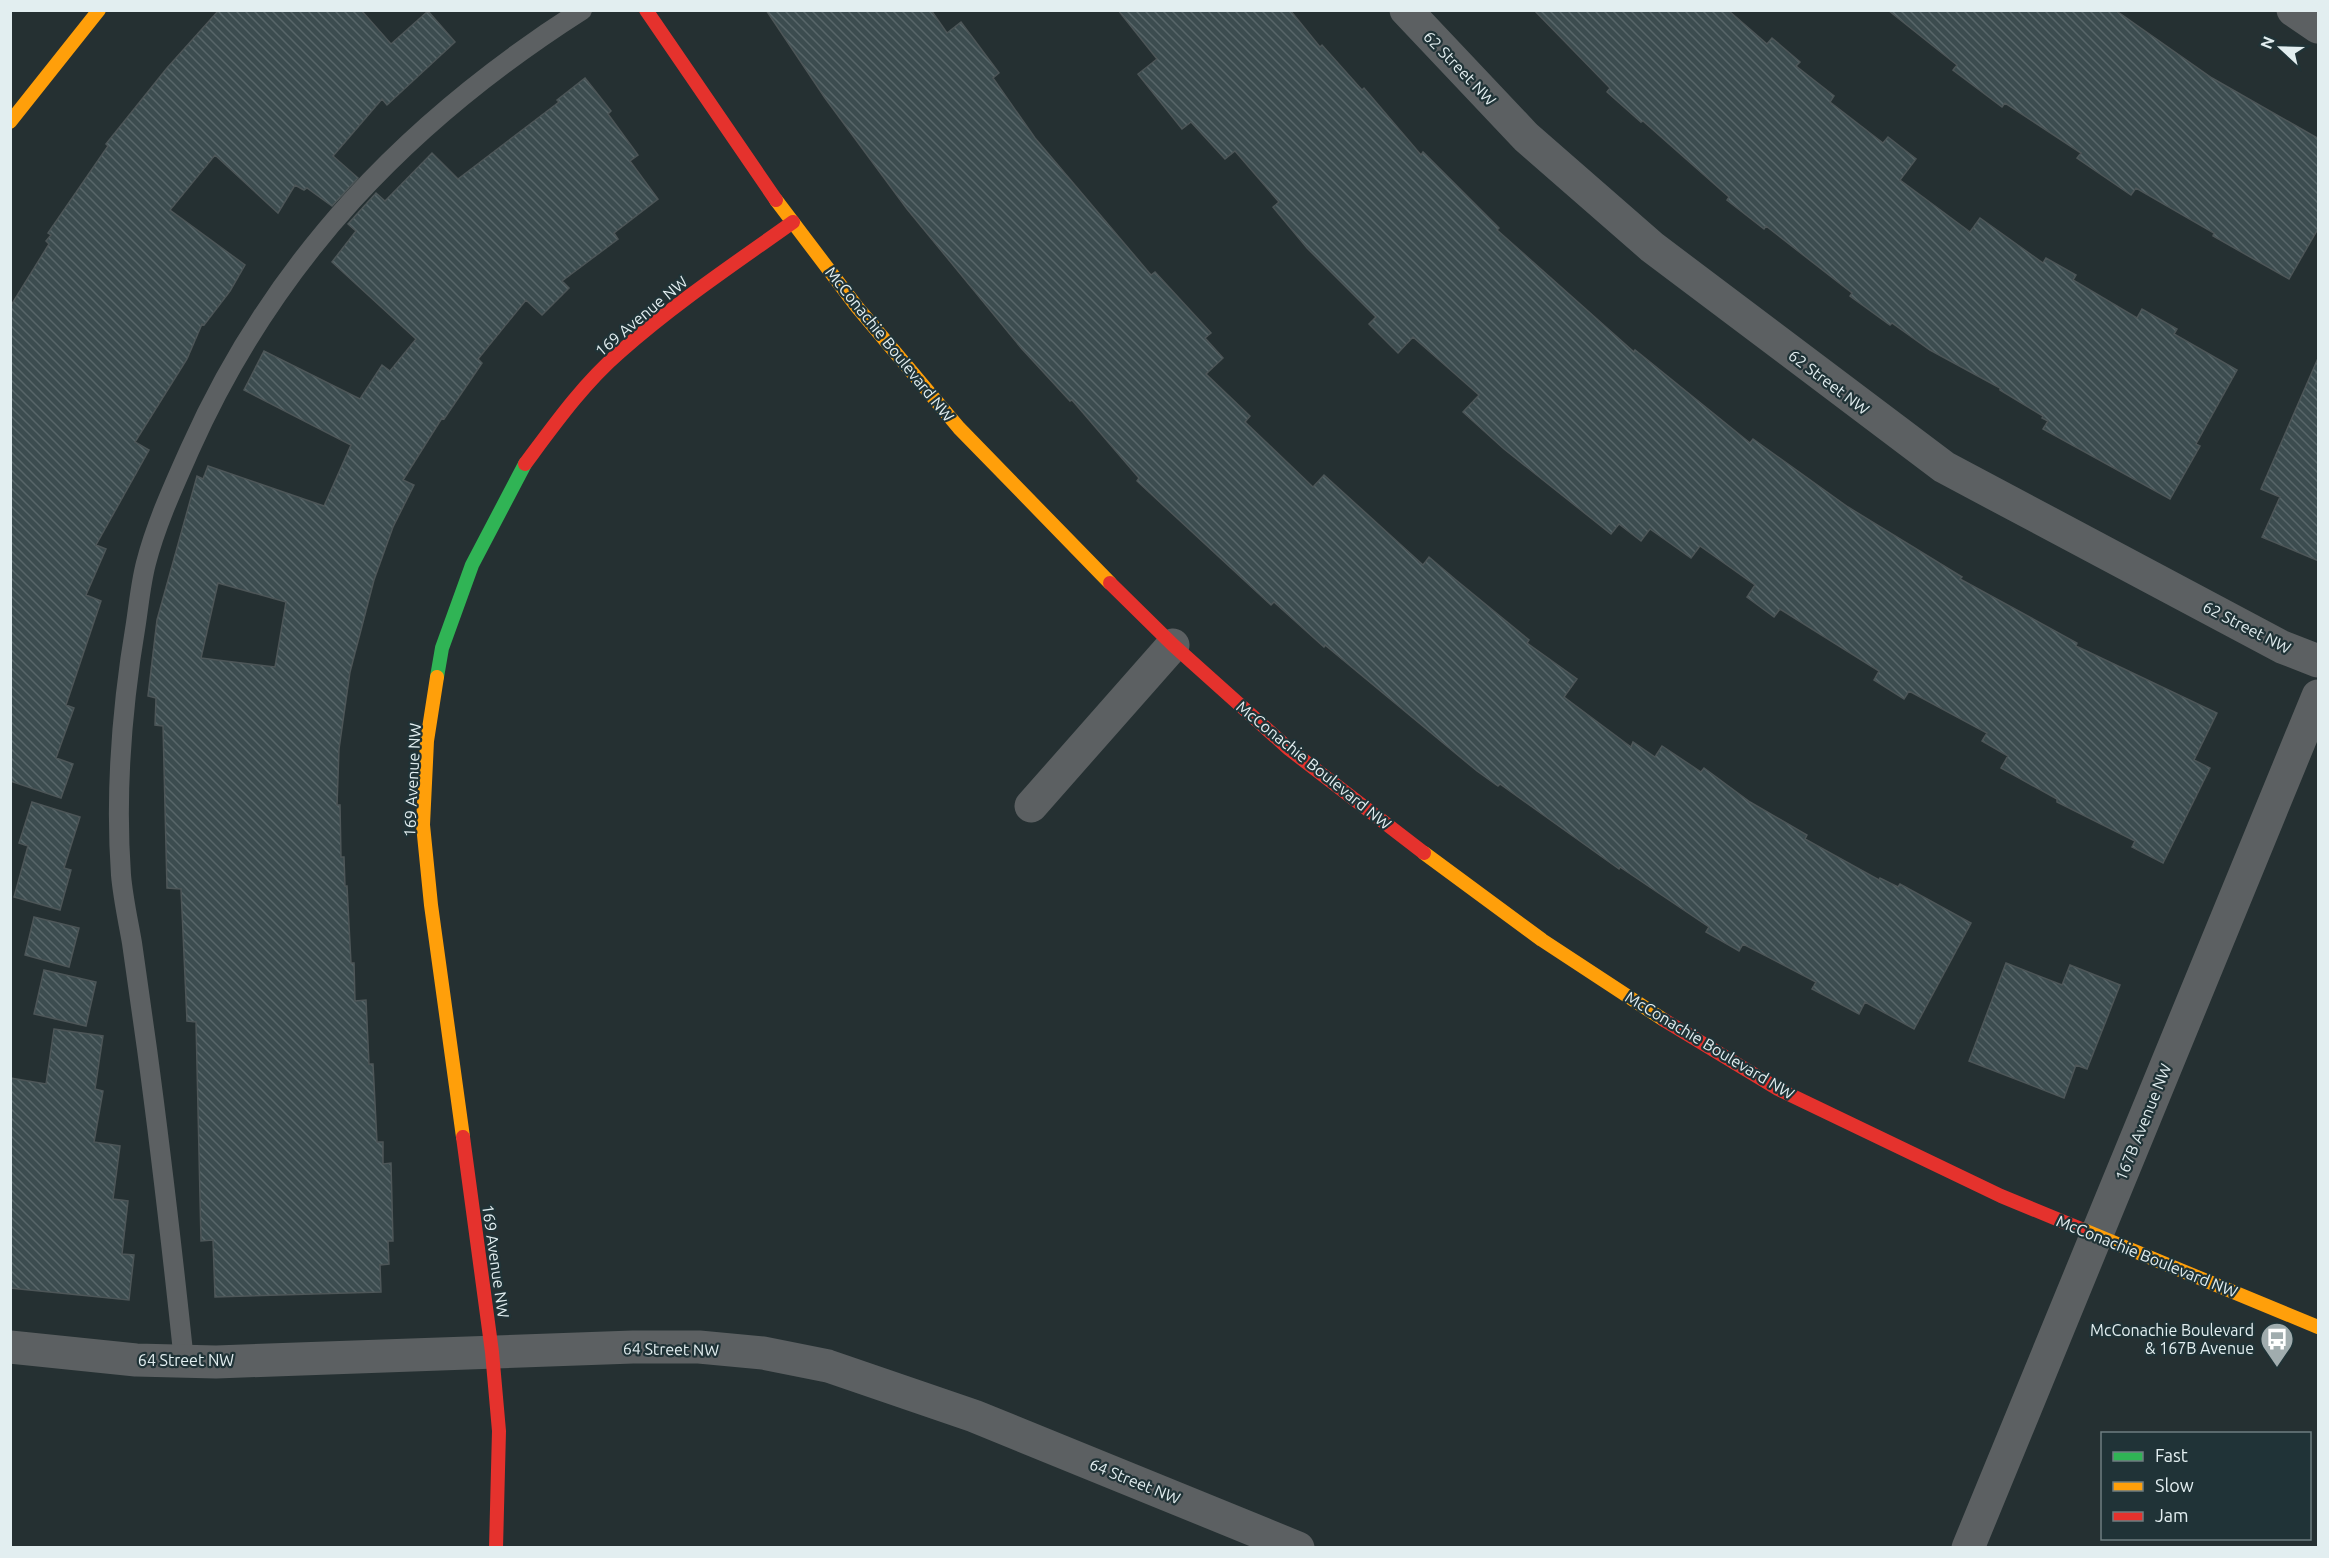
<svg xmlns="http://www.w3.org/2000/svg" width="2329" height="1558" font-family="Ubuntu,sans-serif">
	<defs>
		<pattern id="building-back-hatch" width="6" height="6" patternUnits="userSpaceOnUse" patternTransform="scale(1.5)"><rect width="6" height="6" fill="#3c4c4f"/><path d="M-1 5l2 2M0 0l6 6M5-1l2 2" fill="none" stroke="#586669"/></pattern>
	</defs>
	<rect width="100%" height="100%" fill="#253032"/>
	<path fill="url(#building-back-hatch)" stroke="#4d5658" stroke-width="1.5" fill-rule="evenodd" d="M 219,10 L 361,10 L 391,44 L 428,11 L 455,42 L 387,105 L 382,99 L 333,156 L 358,178 L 332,206 L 307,188 L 304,190 L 295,185 L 278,213 L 215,155 L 170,210 L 245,265 L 230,291 L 204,325 L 202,324 L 187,359 L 135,442 L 149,450 L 96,545 L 106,549 L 86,595 L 101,601 L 66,705 L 74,708 L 56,758 L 73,764 L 61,798 L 10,781 L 10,307 L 49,244 L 46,241 L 51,235 L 48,233 L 108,146 L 106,144 L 167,68 Z
		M 766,10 L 931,10 L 947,33 L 961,22 L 999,73 L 993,78 L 1035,138 L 1151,275 L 1155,272 L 1211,333 L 1205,338 L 1223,358 L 1206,374 L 1250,416 L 1245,422 L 1313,487 L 1324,475 L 1423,565 L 1429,557 L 1456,580 L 1529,640 L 1527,643 L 1577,679 L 1564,697 L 1631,747 L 1633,742 L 1655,757 L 1662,746 L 1701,772 L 1704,768 L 1750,802 L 1807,835 L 1805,839 L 1879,880 L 1880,878 L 1898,887 L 1900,884 L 1971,923 L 1914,1029 L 1865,1002 L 1859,1014 L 1812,989 L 1816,982 L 1743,944 L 1739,951 L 1706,932 L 1709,927 L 1620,867 L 1619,869 L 1500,784 L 1498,786 L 1477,771 L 1325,645 L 1324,647 L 1274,602 L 1271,605 L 1137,481 L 1139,478 L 1072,400 L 1070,401 L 1022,349 L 907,209 L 825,98 Z
		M 1118,10 L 1290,10 L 1320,47 L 1322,45 L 1362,90 L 1364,88 L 1421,155 L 1423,152 L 1499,228 L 1497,230 L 1634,352 L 1635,350 L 1750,443 L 1753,439 L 1848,507 L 1962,577 L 1960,579 L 2077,643 L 2076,646 L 2217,713 L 2194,760 L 2210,768 L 2163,863 L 2132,847 L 2135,841 L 2057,802 L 2057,799 L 2001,768 L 2008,756 L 1982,741 L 1987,733 L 1909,691 L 1904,699 L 1874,680 L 1879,671 L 1780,609 L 1774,617 L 1747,597 L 1755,585 L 1700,546 L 1691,558 L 1650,529 L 1641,541 L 1619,524 L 1611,534 L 1504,449 L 1463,412 L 1479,395 L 1413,337 L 1398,353 L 1369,324 L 1376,317 L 1307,248 L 1273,207 L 1279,202 L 1235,151 L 1225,159 L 1191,122 L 1182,129 L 1138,74 L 1157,59 Z
		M 1534,10 L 1729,11 L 1767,44 L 1772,38 L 1800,62 L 1796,66 L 1834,96 L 1830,102 L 1883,143 L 1888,137 L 1916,159 L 1900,180 L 1970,232 L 1980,218 L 2043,263 L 2046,258 L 2076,275 L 2073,280 L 2137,318 L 2142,309 L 2177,329 L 2174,334 L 2237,370 L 2196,444 L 2200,446 L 2170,499 L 2043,429 L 2048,421 L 2042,418 L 2043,416 L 2000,390 L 2000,388 L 1930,350 L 1892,323 L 1890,325 L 1850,296 L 1852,293 L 1766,226 L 1764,229 L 1727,200 L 1729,197 L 1643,121 L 1641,122 L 1607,92 L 1610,88 Z
		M 1888,10 L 2115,10 L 2212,78 L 2319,139 L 2319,227 L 2289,279 L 2213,236 L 2214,233 L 2136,188 L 2131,195 L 2077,158 L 2081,153 L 2005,103 L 2002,107 L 1953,70 L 1957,65 Z
		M 585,78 L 611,111 L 608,114 L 638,155 L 630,161 L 658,199 L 614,233 L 618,239 L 562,281 L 569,288 L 542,315 L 526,300 L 478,359 L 482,363 L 444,419 L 442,418 L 403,480 L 414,485 L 393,527 L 374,580 L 350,672 L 339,749 L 337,805 L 340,805 L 341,857 L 344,857 L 345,886 L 347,886 L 351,963 L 354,963 L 355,1001 L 366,1000 L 369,1064 L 373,1064 L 377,1142 L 383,1142 L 383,1164 L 391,1163 L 393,1241 L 388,1241 L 389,1264 L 380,1265 L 381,1292 L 215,1297 L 213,1240 L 201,1241 L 196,1022 L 187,1021 L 181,889 L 167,888 L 163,726 L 155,725 L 156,698 L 148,696 L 157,620 L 197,476 L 203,479 L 208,466 L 324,506 L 351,445 L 244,390 L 264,351 L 360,399 L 382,365 L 390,371 L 416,339 L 332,262 L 356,231 L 348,224 L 376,193 L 385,201 L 432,153 L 458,179 L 559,102 L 557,100 ZM 218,583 L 286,602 L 275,667 L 201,658 Z
		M 2319,356 L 2319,561 L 2262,537 L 2280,497 L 2261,489 Z
		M 32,802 L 80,817 L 64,868 L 71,870 L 60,910 L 14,897 L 28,846 L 19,843 Z
		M 34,917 L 79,928 L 69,967 L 25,955 Z
		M 2006,963 L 2062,985 L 2070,965 L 2120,985 L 2087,1069 L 2076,1065 L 2064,1098 L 1969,1061 Z
		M 44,970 L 96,982 L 86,1026 L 34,1014 Z
		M 54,1029 L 103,1036 L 95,1089 L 103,1091 L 94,1142 L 120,1146 L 113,1199 L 128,1201 L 122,1254 L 134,1255 L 129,1300 L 10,1288 L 10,1078 L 46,1084 Z"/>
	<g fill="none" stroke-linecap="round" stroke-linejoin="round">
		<path stroke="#5c6062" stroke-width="20" d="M 184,1361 C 173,1257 161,1153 147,1049 C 142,1014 137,978 132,943 C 128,920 123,898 121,875 C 115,791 122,706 136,623 C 139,603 141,582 146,563 C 156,524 174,485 190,449 C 275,259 408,121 582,10"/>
		<path stroke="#5c6062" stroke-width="33" d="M 1406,10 L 1526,137 L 1652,247 L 1944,467 L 2282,647 L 2318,661
			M 2293,10 L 2318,27
			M 1031,806 L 1173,645
			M 10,1347 L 136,1360 L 216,1362 L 633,1347 L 699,1347 L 763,1353 L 828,1366 L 974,1416 L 1298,1548
			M 1968,1548 L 2318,696"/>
		<path stroke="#30b455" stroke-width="14" d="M 437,677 L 442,648 L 472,565 L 525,464"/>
		<path stroke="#ff9f0a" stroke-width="14" d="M 10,122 L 99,10
			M 776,200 L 857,307 L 959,428 L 1110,583
			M 437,677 L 427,741 L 423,825 L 431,905 L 463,1137
			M 1424,853 L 1542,940 L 1664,1020
			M 2081,1229 L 2318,1327"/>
		<path stroke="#e5322d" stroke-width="14" d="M 646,10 L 776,200
			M 525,464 C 554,425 583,384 620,352 C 674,304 734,264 793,222
			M 1110,583 L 1173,645 L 1289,749 L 1424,853
			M 1664,1020 L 1778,1089 L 2001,1196 L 2081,1229
			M 463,1137 L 492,1352 L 499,1431 L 496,1548"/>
	</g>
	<defs>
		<symbol id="bus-pin" viewBox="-11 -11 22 30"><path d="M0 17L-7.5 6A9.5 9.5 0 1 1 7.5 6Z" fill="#a0acae" stroke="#203337"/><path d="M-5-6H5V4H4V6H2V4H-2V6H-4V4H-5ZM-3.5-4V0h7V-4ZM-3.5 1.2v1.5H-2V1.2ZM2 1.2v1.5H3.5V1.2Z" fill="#fff"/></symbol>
	</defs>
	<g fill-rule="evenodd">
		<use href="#bus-pin" x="2258" y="1320" width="38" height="52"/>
	</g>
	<g text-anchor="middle" stroke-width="4.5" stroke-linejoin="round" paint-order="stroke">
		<g font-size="16" fill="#e2eef0" stroke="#203337">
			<text transform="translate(1460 68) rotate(46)" y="6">62 Street NW</text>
			<text transform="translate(641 316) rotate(-40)" y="6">169 Avenue NW</text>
			<text transform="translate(890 344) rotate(51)" y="6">McConachie Boulevard NW</text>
			<text transform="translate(1829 382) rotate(37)" y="6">62 Street NW</text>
			<text transform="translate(2247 627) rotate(27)" y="6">62 Street NW</text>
			<text transform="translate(1314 765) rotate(39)" y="6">McConachie Boulevard NW</text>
			<text transform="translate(412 780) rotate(-87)" y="6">169 Avenue NW</text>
			<text transform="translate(1710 1045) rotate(31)" y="6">McConachie Boulevard NW</text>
			<text transform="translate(2143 1122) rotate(-68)" y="6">167B Avenue NW</text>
			<text transform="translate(2147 1256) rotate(22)" y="6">McConachie Boulevard NW</text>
			<text transform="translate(496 1261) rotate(82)" y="6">169 Avenue NW</text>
			<text transform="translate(671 1349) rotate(1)" y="6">64 Street NW</text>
			<text x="186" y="1366">64 Street NW</text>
			<text transform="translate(1135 1481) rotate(22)" y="6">64 Street NW</text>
		</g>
		<g font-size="16" fill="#e2eef0" stroke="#203337" text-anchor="end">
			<text x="2254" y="1336">McConachie Boulevard<tspan x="2254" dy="18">&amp; 167B Avenue</tspan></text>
		</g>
	</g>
	<rect width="2329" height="1558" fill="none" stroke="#e2eef0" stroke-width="24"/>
	<rect x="2101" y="1432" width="210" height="108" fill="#203337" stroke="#6e7e81" stroke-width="1.5"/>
	<rect x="2113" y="1452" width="30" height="9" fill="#30b455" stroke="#6e7e81" stroke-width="1.5"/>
	<text x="2155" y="1462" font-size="18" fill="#e2eef0">Fast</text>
	<rect x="2113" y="1482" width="30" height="9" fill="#ff9f0a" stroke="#6e7e81" stroke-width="1.5"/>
	<text x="2155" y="1492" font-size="18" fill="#e2eef0">Slow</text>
	<rect x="2113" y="1512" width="30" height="9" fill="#e5322d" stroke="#6e7e81" stroke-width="1.5"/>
	<text x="2155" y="1522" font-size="18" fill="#e2eef0">Jam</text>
	<g transform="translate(2281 48) rotate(292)" stroke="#203337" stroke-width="4.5" paint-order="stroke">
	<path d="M0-4.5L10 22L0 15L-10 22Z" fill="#e2eef0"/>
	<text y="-9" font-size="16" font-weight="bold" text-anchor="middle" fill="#e2eef0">N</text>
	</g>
</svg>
